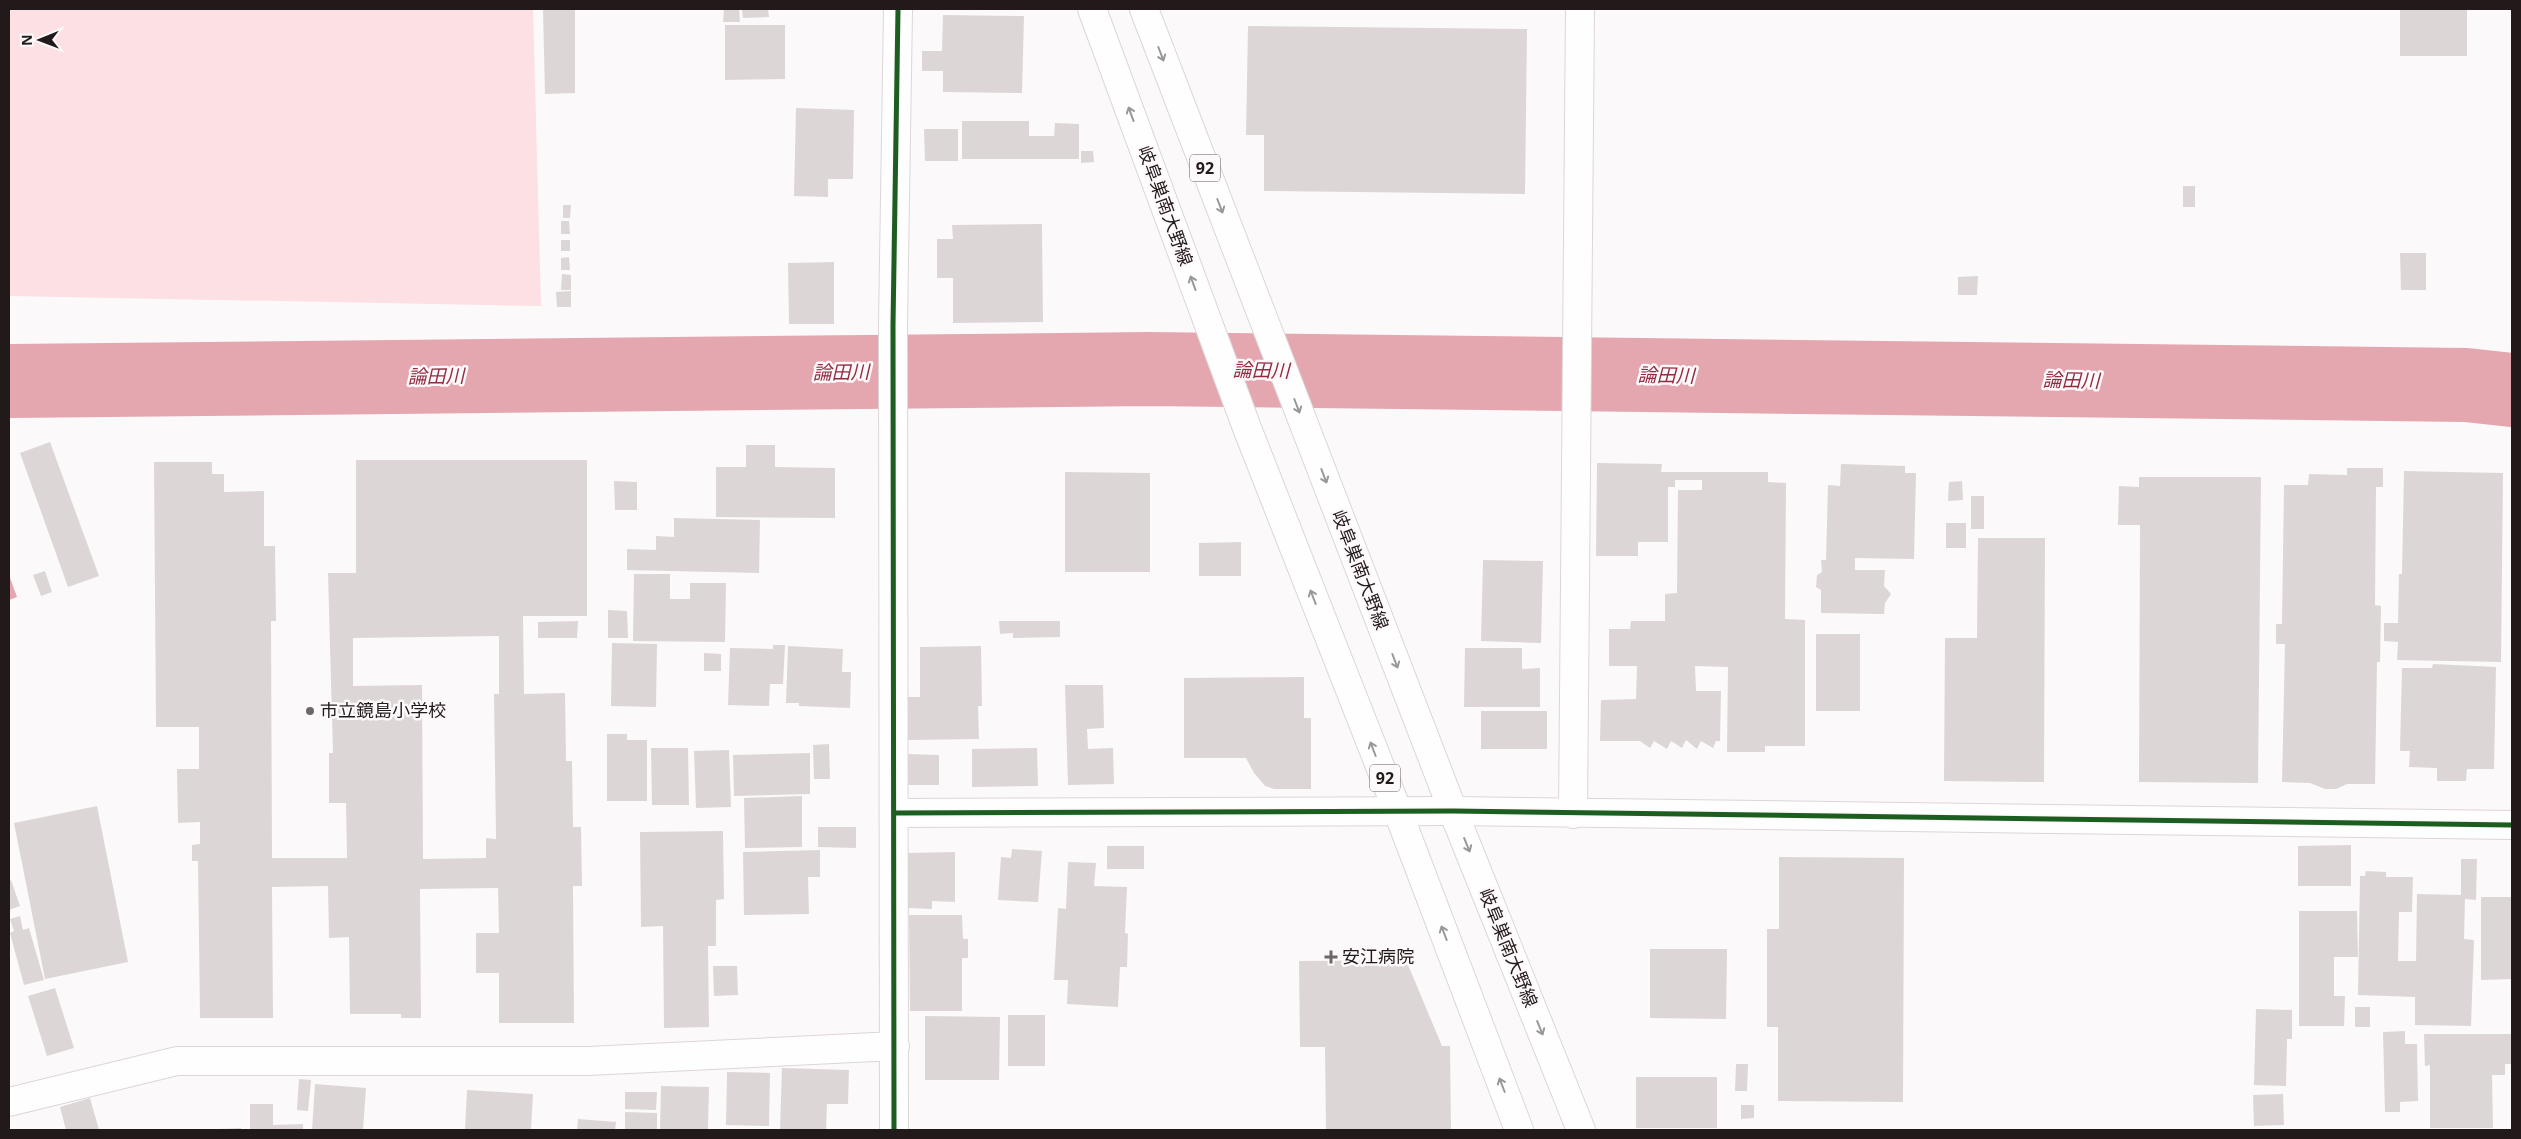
<svg xmlns="http://www.w3.org/2000/svg" width="2521" height="1139" font-family="'Open Sans','Noto Sans JP',sans-serif">
	<rect width="100%" height="100%" fill="#fcf9fa"/>
	<path fill="#fde0e3" d="M 9,9 L 533,9 L 541,306 L 9,296 Z"/>
	<path fill="#e4a7af" d="M 9,575 L 17,597 L 9,600 Z"/>
	<g fill="none" stroke-linecap="round" stroke-linejoin="round">
		<path stroke="#e4a7af" stroke-width="74" d="M 9,381 L 1149,369 L 2466,385 L 2512,390"/>
	</g>
	<path fill="#ddd6d7" fill-rule="evenodd" d="M 543,9 L 575,9 L 575,93 L 545,94 Z
		M 724,9 L 739,9 L 740,22 L 723,22 Z
		M 742,9 L 768,9 L 769,17 L 743,18 Z
		M 2400,9 L 2467,9 L 2467,56 L 2400,56 Z
		M 943,15 L 1024,16 L 1022,93 L 943,92 L 943,71 L 922,71 L 922,51 L 942,51 Z
		M 725,25 L 785,25 L 785,79 L 725,80 Z
		M 1248,26 L 1527,29 L 1525,194 L 1264,191 L 1264,135 L 1246,135 Z
		M 796,108 L 854,110 L 853,179 L 828,179 L 828,197 L 794,196 Z
		M 962,121 L 1029,121 L 1029,136 L 1054,136 L 1055,123 L 1079,124 L 1079,159 L 962,159 Z
		M 924,129 L 958,129 L 958,161 L 925,161 Z
		M 1081,151 L 1093,151 L 1094,162 L 1081,163 Z
		M 2183,186 L 2195,186 L 2195,207 L 2183,207 Z
		M 563,205 L 571,205 L 570,218 L 563,218 Z
		M 561,221 L 569,221 L 570,234 L 561,234 Z
		M 1042,224 L 1043,322 L 953,323 L 953,278 L 937,278 L 937,239 L 953,239 L 952,225 Z
		M 561,240 L 570,240 L 570,251 L 561,251 Z
		M 2400,253 L 2426,253 L 2426,290 L 2401,290 Z
		M 569,257 L 570,270 L 561,270 L 561,258 Z
		M 834,262 L 834,324 L 789,324 L 788,263 Z
		M 562,274 L 571,275 L 571,290 L 561,290 Z
		M 1978,276 L 1977,295 L 1958,295 L 1958,277 Z
		M 571,291 L 571,307 L 557,307 L 556,292 Z
		M 50,442 L 99,576 L 68,587 L 20,453 Z
		M 746,445 L 775,445 L 775,467 L 835,468 L 835,518 L 716,517 L 716,467 L 746,467 Z
		M 356,460 L 587,460 L 587,616 L 523,616 L 524,694 L 565,693 L 566,761 L 572,761 L 573,827 L 581,827 L 582,886 L 573,886 L 574,1023 L 499,1023 L 499,973 L 476,973 L 476,933 L 499,933 L 498,888 L 420,889 L 421,1018 L 401,1018 L 401,1014 L 350,1014 L 349,937 L 329,938 L 328,886 L 272,887 L 273,1018 L 200,1018 L 198,861 L 192,861 L 192,845 L 200,844 L 200,822 L 178,823 L 177,769 L 199,769 L 199,727 L 156,727 L 154,462 L 212,462 L 212,474 L 224,474 L 224,492 L 264,491 L 264,546 L 275,546 L 276,621 L 271,621 L 272,858 L 347,858 L 346,803 L 329,803 L 329,753 L 333,753 L 328,573 L 356,573 ZM 499,636 L 499,694 L 494,694 L 496,839 L 486,838 L 486,858 L 423,859 L 422,685 L 353,686 L 353,638 Z
		M 1597,463 L 1662,464 L 1661,472 L 1768,472 L 1768,482 L 1786,483 L 1785,619 L 1805,620 L 1805,746 L 1765,746 L 1765,752 L 1727,752 L 1728,667 L 1695,666 L 1696,691 L 1721,691 L 1720,741 L 1716,741 L 1713,748 L 1701,741 L 1697,749 L 1686,740 L 1682,748 L 1671,741 L 1667,749 L 1654,741 L 1650,748 L 1640,741 L 1600,741 L 1601,700 L 1636,699 L 1637,666 L 1609,666 L 1609,629 L 1630,629 L 1631,621 L 1665,621 L 1665,594 L 1677,593 L 1678,490 L 1702,490 L 1702,480 L 1675,480 L 1675,487 L 1668,487 L 1668,542 L 1638,542 L 1638,556 L 1596,556 Z
		M 1841,464 L 1905,466 L 1905,473 L 1916,473 L 1914,559 L 1855,558 L 1855,570 L 1885,570 L 1884,586 L 1891,594 L 1885,603 L 1884,614 L 1821,613 L 1821,590 L 1816,587 L 1817,575 L 1822,572 L 1821,560 L 1826,560 L 1828,485 L 1840,486 Z
		M 2347,468 L 2383,468 L 2383,487 L 2376,487 L 2375,605 L 2381,606 L 2380,662 L 2377,662 L 2375,784 L 2347,784 L 2336,789 L 2325,789 L 2310,783 L 2282,782 L 2285,644 L 2276,644 L 2276,624 L 2282,624 L 2284,485 L 2308,485 L 2309,474 L 2347,475 Z
		M 2404,471 L 2503,473 L 2501,662 L 2397,660 L 2398,642 L 2384,641 L 2384,623 L 2398,623 L 2399,574 L 2402,574 Z
		M 1065,472 L 1150,473 L 1150,572 L 1065,572 Z
		M 2139,477 L 2261,477 L 2258,783 L 2139,782 L 2140,525 L 2118,525 L 2119,486 L 2139,487 Z
		M 614,481 L 637,482 L 637,510 L 615,510 Z
		M 1962,481 L 1963,500 L 1948,501 L 1949,482 Z
		M 1971,496 L 1984,496 L 1984,529 L 1971,529 Z
		M 674,518 L 760,520 L 759,573 L 627,570 L 627,549 L 656,550 L 656,536 L 674,537 Z
		M 1946,523 L 1966,523 L 1966,548 L 1946,548 Z
		M 1978,538 L 2045,538 L 2044,782 L 1944,781 L 1945,638 L 1977,638 Z
		M 1241,542 L 1241,576 L 1199,576 L 1199,543 Z
		M 1483,560 L 1543,561 L 1541,643 L 1481,641 Z
		M 45,571 L 52,592 L 41,596 L 33,575 Z
		M 634,574 L 670,574 L 670,599 L 690,599 L 690,583 L 726,583 L 725,642 L 633,641 Z
		M 608,610 L 627,611 L 628,638 L 608,638 Z
		M 578,621 L 577,638 L 538,638 L 538,622 Z
		M 999,621 L 1060,621 L 1060,637 L 1013,638 L 1013,633 L 1000,634 Z
		M 1816,634 L 1860,634 L 1860,711 L 1816,711 Z
		M 612,643 L 657,644 L 656,707 L 611,706 Z
		M 773,645 L 785,645 L 783,684 L 770,684 L 769,706 L 728,705 L 730,648 L 773,649 Z
		M 788,646 L 843,649 L 842,672 L 851,672 L 850,708 L 799,706 L 799,703 L 786,703 Z
		M 981,646 L 982,706 L 978,706 L 979,739 L 908,740 L 907,697 L 920,697 L 920,647 Z
		M 1465,648 L 1522,648 L 1522,669 L 1540,668 L 1540,707 L 1464,707 Z
		M 704,653 L 721,654 L 721,671 L 704,671 Z
		M 2433,664 L 2496,667 L 2494,769 L 2467,769 L 2466,781 L 2437,781 L 2437,768 L 2409,767 L 2410,751 L 2400,751 L 2402,668 L 2432,668 Z
		M 1304,677 L 1304,718 L 1311,718 L 1311,789 L 1274,789 L 1265,786 L 1254,773 L 1246,758 L 1184,758 L 1184,678 Z
		M 1065,685 L 1103,685 L 1104,728 L 1087,729 L 1088,749 L 1113,748 L 1114,784 L 1068,785 Z
		M 1481,711 L 1547,711 L 1547,749 L 1481,749 Z
		M 607,734 L 627,734 L 627,740 L 647,740 L 647,801 L 607,801 Z
		M 829,744 L 830,779 L 814,779 L 813,745 Z
		M 651,748 L 688,748 L 689,805 L 652,805 Z
		M 1037,748 L 1038,786 L 972,787 L 972,749 Z
		M 729,750 L 731,807 L 696,808 L 694,751 Z
		M 810,753 L 810,794 L 734,796 L 733,755 Z
		M 908,754 L 939,755 L 939,785 L 908,785 Z
		M 802,796 L 802,847 L 745,848 L 744,798 Z
		M 97,806 L 128,962 L 45,979 L 14,823 Z
		M 818,827 L 856,827 L 856,848 L 818,847 Z
		M 723,831 L 724,899 L 716,900 L 716,946 L 708,946 L 709,1027 L 664,1028 L 663,926 L 641,927 L 640,832 Z
		M 2351,845 L 2351,886 L 2298,886 L 2298,846 Z
		M 1107,846 L 1144,846 L 1144,869 L 1107,869 Z
		M 1012,849 L 1042,851 L 1038,902 L 998,900 L 1001,857 L 1011,858 Z
		M 820,850 L 820,877 L 808,877 L 809,914 L 744,915 L 743,852 Z
		M 955,852 L 955,902 L 932,901 L 932,909 L 908,908 L 908,853 Z
		M 1779,857 L 1904,858 L 1903,1102 L 1778,1101 L 1778,1027 L 1767,1027 L 1767,929 L 1779,929 Z
		M 2461,859 L 2477,859 L 2476,900 L 2465,899 L 2464,939 L 2474,940 L 2471,1026 L 2415,1025 L 2415,997 L 2358,995 L 2360,876 L 2365,876 L 2366,871 L 2386,872 L 2386,877 L 2413,877 L 2412,912 L 2399,912 L 2398,961 L 2416,961 L 2417,894 L 2461,895 Z
		M 1068,862 L 1096,863 L 1094,886 L 1127,887 L 1125,933 L 1128,934 L 1127,967 L 1120,967 L 1118,1007 L 1067,1004 L 1068,980 L 1054,980 L 1058,908 L 1066,909 Z
		M 11,880 L 20,906 L 9,910 L 9,881 Z
		M 2481,897 L 2512,897 L 2512,979 L 2481,980 Z
		M 2299,911 L 2357,911 L 2358,957 L 2334,957 L 2334,996 L 2345,996 L 2344,1026 L 2299,1026 Z
		M 909,915 L 962,915 L 963,939 L 968,939 L 968,958 L 962,958 L 962,1011 L 910,1011 Z
		M 20,916 L 23,930 L 29,928 L 44,980 L 24,985 L 10,933 L 14,931 L 10,919 Z
		M 1650,949 L 1727,949 L 1726,1019 L 1650,1018 Z
		M 1406,960 L 1442,1046 L 1450,1046 L 1451,1130 L 1326,1130 L 1325,1047 L 1300,1047 L 1299,961 Z
		M 713,966 L 737,966 L 738,995 L 714,996 Z
		M 55,988 L 74,1048 L 47,1056 L 28,996 Z
		M 2355,1007 L 2370,1007 L 2370,1027 L 2355,1027 Z
		M 2256,1009 L 2292,1010 L 2292,1039 L 2287,1039 L 2286,1086 L 2254,1085 Z
		M 1008,1015 L 1045,1015 L 1045,1066 L 1008,1066 Z
		M 925,1016 L 1000,1017 L 999,1080 L 925,1080 Z
		M 2405,1031 L 2405,1044 L 2417,1044 L 2418,1101 L 2400,1102 L 2400,1112 L 2385,1112 L 2383,1032 Z
		M 2424,1034 L 2512,1034 L 2512,1064 L 2505,1064 L 2505,1075 L 2492,1075 L 2493,1128 L 2430,1128 L 2430,1065 L 2425,1066 Z
		M 1736,1064 L 1748,1064 L 1747,1091 L 1735,1091 Z
		M 782,1068 L 849,1070 L 848,1104 L 827,1104 L 826,1130 L 780,1130 Z
		M 727,1072 L 770,1073 L 769,1126 L 726,1125 Z
		M 1636,1077 L 1717,1077 L 1717,1128 L 1636,1128 Z
		M 299,1079 L 311,1080 L 308,1111 L 297,1110 Z
		M 315,1084 L 366,1088 L 363,1130 L 312,1130 Z
		M 661,1086 L 709,1087 L 708,1130 L 660,1130 Z
		M 467,1090 L 533,1094 L 531,1130 L 465,1130 Z
		M 625,1092 L 657,1092 L 656,1110 L 625,1109 Z
		M 2283,1094 L 2284,1125 L 2254,1126 L 2253,1095 Z
		M 90,1098 L 99,1130 L 66,1130 L 60,1107 Z
		M 250,1104 L 273,1104 L 273,1125 L 303,1124 L 303,1130 L 250,1130 Z
		M 1741,1105 L 1754,1105 L 1754,1118 L 1741,1119 Z
		M 625,1112 L 657,1113 L 657,1130 L 625,1130 Z
		M 578,1119 L 616,1122 L 615,1130 L 577,1130 Z
		M 241,1128 L 241,1130 L 218,1130 L 217,1129 Z"/>
	<g fill="none" stroke-linecap="round" stroke-linejoin="round">
		<defs>
			<path id="minor" d="M 895,813 L 1453,811 L 2512,825
				M 1573,814 L 1580,9
				M 9,1102 L 177,1061 L 588,1061 L 895,1046
				M 894,1130 L 893,325 L 898,9"/>
			<path id="major" d="M 1092,9 L 1247,428 L 1398,812 L 1519,1130
				M 1144,9 L 1453,811 L 1581,1130"/>
		</defs>
		<use href="#minor" stroke="#dcd6d7" stroke-width="30"/>
		<use href="#major" stroke="#dcd6d7" stroke-width="30"/>
		<use href="#minor" stroke="#fffefe" stroke-width="28"/>
		<use href="#major" stroke="#fffefe" stroke-width="28"/>
		<defs>
			<path id="cycleway" d="M 895,813 L 1453,811 L 2512,825
				M 894,1130 L 893,325 L 898,9"/>
		</defs>
		<use href="#cycleway" stroke="#fdf8f9" stroke-width="8"/>
		<use href="#cycleway" stroke="#1b5e20" stroke-width="5"/>
	</g>
	<defs><path id="oneway-shaft" d="M-6 0H5M1.5-3L5.5 0L1.5 3" fill="none" stroke-width="1.6" stroke-linecap="round" stroke-linejoin="round" transform="scale(1.25)"/></defs>
	<g stroke="#9b9797">
		<use href="#oneway-shaft" transform="translate(1161 54) rotate(69)"/>
		<use href="#oneway-shaft" transform="translate(1131 114) rotate(-110)"/>
		<use href="#oneway-shaft" transform="translate(1220 206) rotate(69)"/>
		<use href="#oneway-shaft" transform="translate(1193 283) rotate(-110)"/>
		<use href="#oneway-shaft" transform="translate(1297 406) rotate(69)"/>
		<use href="#oneway-shaft" transform="translate(1324 476) rotate(69)"/>
		<use href="#oneway-shaft" transform="translate(1313 597) rotate(-111)"/>
		<use href="#oneway-shaft" transform="translate(1395 661) rotate(69)"/>
		<use href="#oneway-shaft" transform="translate(1373 749) rotate(-111)"/>
		<use href="#oneway-shaft" transform="translate(1467 845) rotate(68)"/>
		<use href="#oneway-shaft" transform="translate(1444 933) rotate(-111)"/>
		<use href="#oneway-shaft" transform="translate(1540 1028) rotate(68)"/>
		<use href="#oneway-shaft" transform="translate(1502 1085) rotate(-111)"/>
	</g>
	<g fill="#6e6768" stroke="#fdf8f9" stroke-width="2">
		<circle cx="310" cy="711" r="5"/>
		<path d="M1328.5 949.5h5v5h5v5h-5v5h-5v-5h-5v-5h5z"/>
	</g>
	<g text-anchor="middle" stroke-width="5" stroke-linejoin="round" paint-order="stroke">
		<g fill="#fdf8f9" stroke="#635c5d" stroke-width="1">
			<rect x="1190" y="154.5" width="30" height="27" rx="4"/>
			<rect x="1370" y="764.5" width="30" height="27" rx="4"/>
		</g>
		<g font-size="16" font-weight="bold" fill="#21191a">
			<text x="1205" y="174">92</text>
			<text x="1385" y="784">92</text>
		</g>
		<g font-size="18" fill="#21191a" stroke="#fdf8f9">
			<text transform="translate(1165 206) rotate(70)" y="6">岐阜巣南大野線</text>
			<text transform="translate(1360 570) rotate(69)" y="6">岐阜巣南大野線</text>
			<text transform="translate(1508 948) rotate(68)" y="6">岐阜巣南大野線</text>
		</g>
		<g font-size="18" fill="#21191a" stroke="#fdf8f9" text-anchor="start">
			<text x="320" y="717">市立鏡島小学校</text>
			<text x="1342" y="963">安江病院</text>
		</g>
		<g font-size="19" font-style="italic" fill="#912c42" stroke="#fdf8f9">
			<text transform="translate(1261 370) rotate(1)" y="7">論田川</text>
			<text transform="translate(841 372) rotate(-1)" y="7">論田川</text>
			<text transform="translate(1666 375) rotate(1)" y="7">論田川</text>
			<text transform="translate(436 376) rotate(-1)" y="7">論田川</text>
			<text transform="translate(2071 380) rotate(1)" y="7">論田川</text>
		</g>
	</g>
	<rect width="2521" height="1139" fill="none" stroke="#21191a" stroke-width="20"/>
	<g transform="translate(40 40) rotate(269)" stroke="#fdf8f9" stroke-width="4" paint-order="stroke">
	<path d="M0-4L9 19L0 12L-9 19Z" fill="#21191a"/>
	<text y="-8" font-size="14" font-weight="bold" text-anchor="middle" fill="#21191a">N</text>
	</g>
</svg>
